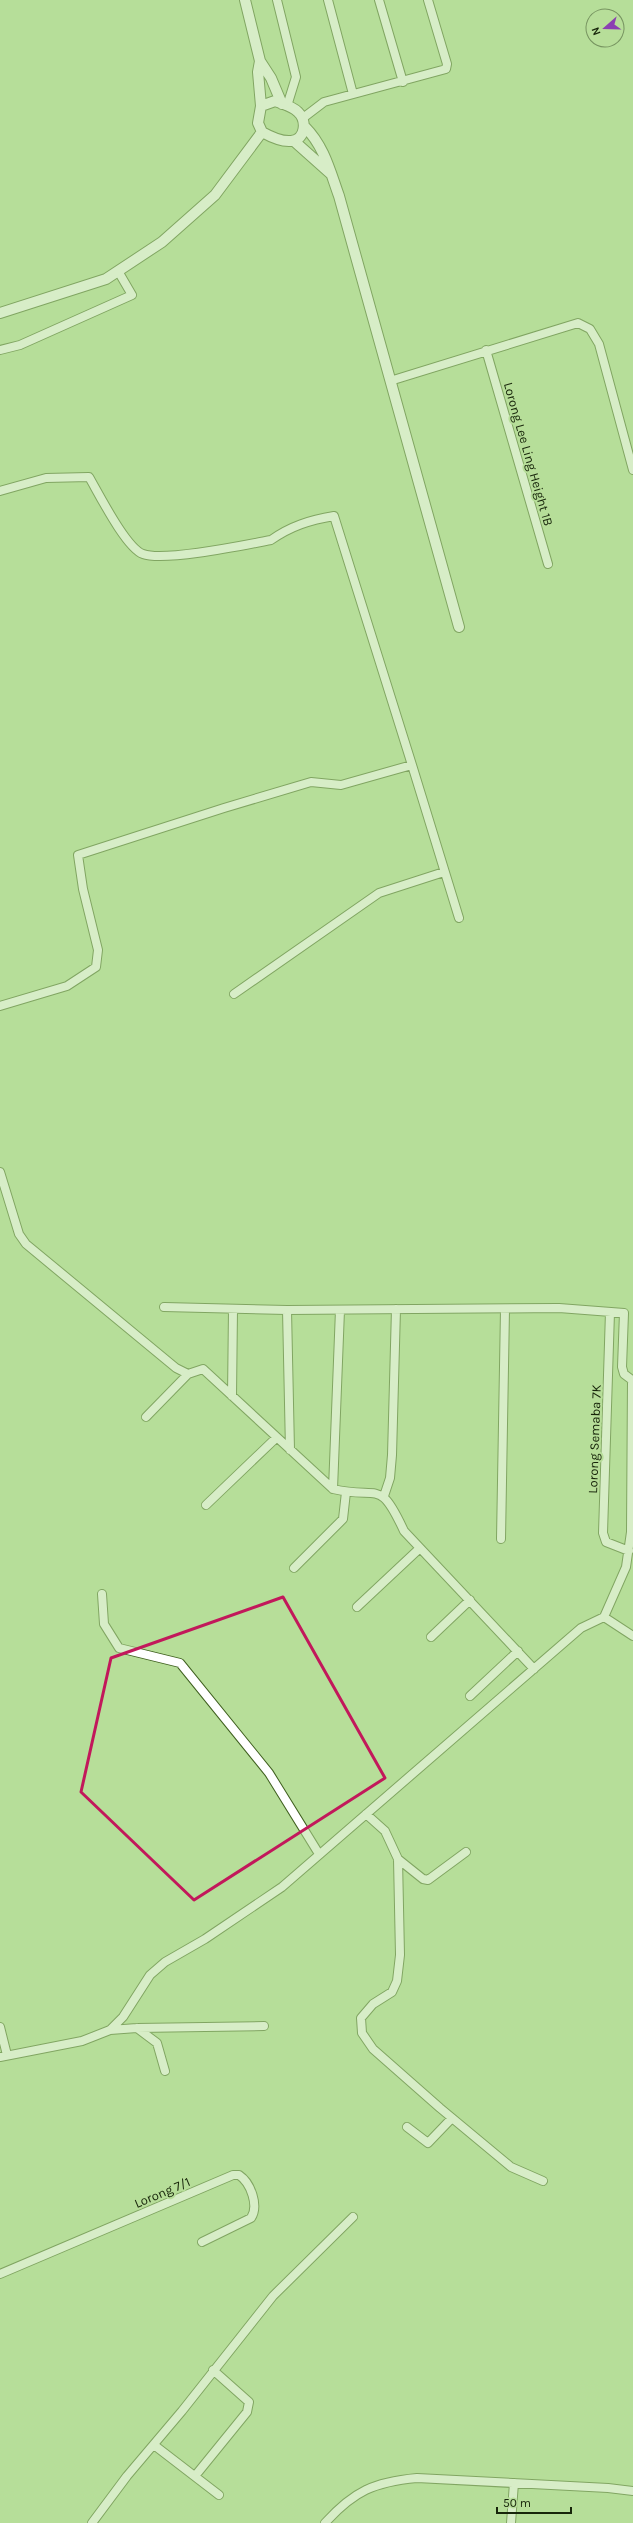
<svg xmlns="http://www.w3.org/2000/svg" width="633" height="2523" font-family="Karla,sans-serif">
	<rect width="100%" height="100%" fill="#b7de99"/>
	<g fill="none" stroke-linecap="round" stroke-linejoin="round">
		<defs>
			<path id="minor" d="M 277,0 L 296,77 L 287,106
				M 328,0 L 353,94
				M 379,0 L 403,82
				M 303,118 L 324,102 L 446,69 L 447,64 L 428,0
				M 0,350 L 20,345 L 132,295 L 118,271
				M 486,350 L 548,564
				M 390,381 L 578,323 L 590,329 L 599,344 L 633,470
				M 0,491 L 46,478 L 89,477 C 99,494 126,548 143,554 C 164,562 245,545 271,540 C 291,526 310,520 334,516 L 412,765
				M 234,994 L 379,893 L 444,872
				M 0,1006 L 67,986 L 96,967 L 98,950 L 83,889 L 78,855 L 224,808 L 311,782 L 341,785 L 412,765 L 459,918
				M 0,1172 L 19,1234 L 26,1244 L 176,1368 L 188,1374 L 203,1369 L 333,1489 C 380,1500 379,1477 404,1531 L 534,1669
				M 164,1307 L 287,1310
				M 610,1312 L 603,1533 L 606,1542 L 629,1551
				M 232,1396 L 233,1309
				M 146,1417 L 188,1374
				M 290,1450 L 287,1310 L 559,1308 L 624,1313 L 622,1367 L 624,1374 L 632,1380
				M 333,1489 L 340,1310
				M 384,1496 L 390,1478 L 392,1455 L 396,1309
				M 206,1505 L 276,1438
				M 501,1539 L 505,1309
				M 294,1568 L 343,1519 L 346,1492
				M 102,1594 L 104,1624 L 119,1648 L 180,1663 L 269,1773 L 319,1854
				M 357,1607 L 420,1548
				M 604,1617 L 633,1636
				M 431,1637 L 470,1600
				M 470,1696 L 518,1651
				M 366,1814 L 385,1831 L 398,1859 L 423,1879 L 428,1880 L 466,1852
				M 398,1859 L 400,1955 L 397,1981 L 392,1992 L 373,2004 L 361,2018 L 362,2033 L 373,2049 L 440,2108 L 511,2167 L 543,2181
				M 0,2027 L 7,2055
				M 137,2028 L 157,2043 L 165,2071
				M 110,2030 L 137,2028 L 264,2026
				M 0,2057 L 82,2041 L 110,2030 L 123,2017 L 150,1975 L 165,1962 L 205,1939 L 282,1887 L 581,1628 L 604,1617 L 626,1567 L 631,1532 L 632,1380
				M 407,2127 L 428,2143 L 452,2118
				M 0,2274 L 233,2175 L 239,2175 C 251,2183 259,2206 251,2218 L 202,2242
				M 154,2445 L 219,2495
				M 195,2476 L 247,2412 L 249,2402 L 213,2370
				M 92,2523 L 127,2476 L 182,2411 L 273,2296 L 353,2217
				M 325,2523 C 354,2491 374,2482 417,2478 L 608,2488 L 633,2491
				M 511,2523 L 514,2483"/>
			<path id="tertiary" d="M 245,0 L 260,61 L 271,78 L 282,104
				M 260,61 L 258,72 L 261,106
				M 275,101 C 283,104 292,106 298,112 C 307,120 306,140 291,141 C 281,142 271,137 262,132 L 258,123 L 261,106 Z
				M 305,127 C 324,146 330,171 339,196 L 459,627
				M 294,141 L 331,174
				M 0,313 L 106,279 L 162,242 L 215,195 L 262,132"/>
		</defs>
		<use href="#minor" stroke="#406120" stroke-width="10"/>
		<use href="#tertiary" stroke="#406120" stroke-width="12"/>
		<use href="#minor" stroke="#fff" stroke-width="8"/>
		<use href="#tertiary" stroke="#fff" stroke-width="10"/>
	</g>
	<path d="M0 0H633V2523H0ZM 283,1597 L 385,1778 L 194,1900 L 81,1792 L 111,1658 Z" fill="#b7de99" fill-opacity=".55" fill-rule="evenodd"/>
	<path fill="none" stroke="#c2185b" stroke-width="3" stroke-linejoin="round" d="M 283,1597 L 385,1778 L 194,1900 L 81,1792 L 111,1658 Z"/>
	<g text-anchor="middle" stroke-width="4" stroke-linejoin="round" paint-order="stroke">
		<g font-size="13" fill="#17250a" stroke="#b7de99">
			<text transform="translate(529 454) rotate(74)" y="5">Lorong Lee Ling Height 1B</text>
			<text transform="translate(594 1439) rotate(-88)" y="5">Lorong Semaba 7K</text>
			<text transform="translate(162 2192) rotate(-23)" y="5">Lorong 7/1</text>
		</g>
	</g>
	<g transform="translate(605 28) rotate(250)"><circle r="19" fill="#b7de99" stroke="#779460"/>
	<path d="M0-3L7 15L0 10L-7 15Z" fill="#8b40b2"/>
	<text y="-6" font-size="11" font-weight="bold" text-anchor="middle" fill="#17250a">N</text>
	</g>
	<path d="M497 2507v6h74v-6" fill="none" stroke="#17250a" stroke-width="2"/>
	<text x="503" y="2507" font-size="12" fill="#17250a" stroke="#b7de99" stroke-width="3" paint-order="stroke">50 m</text>
</svg>
